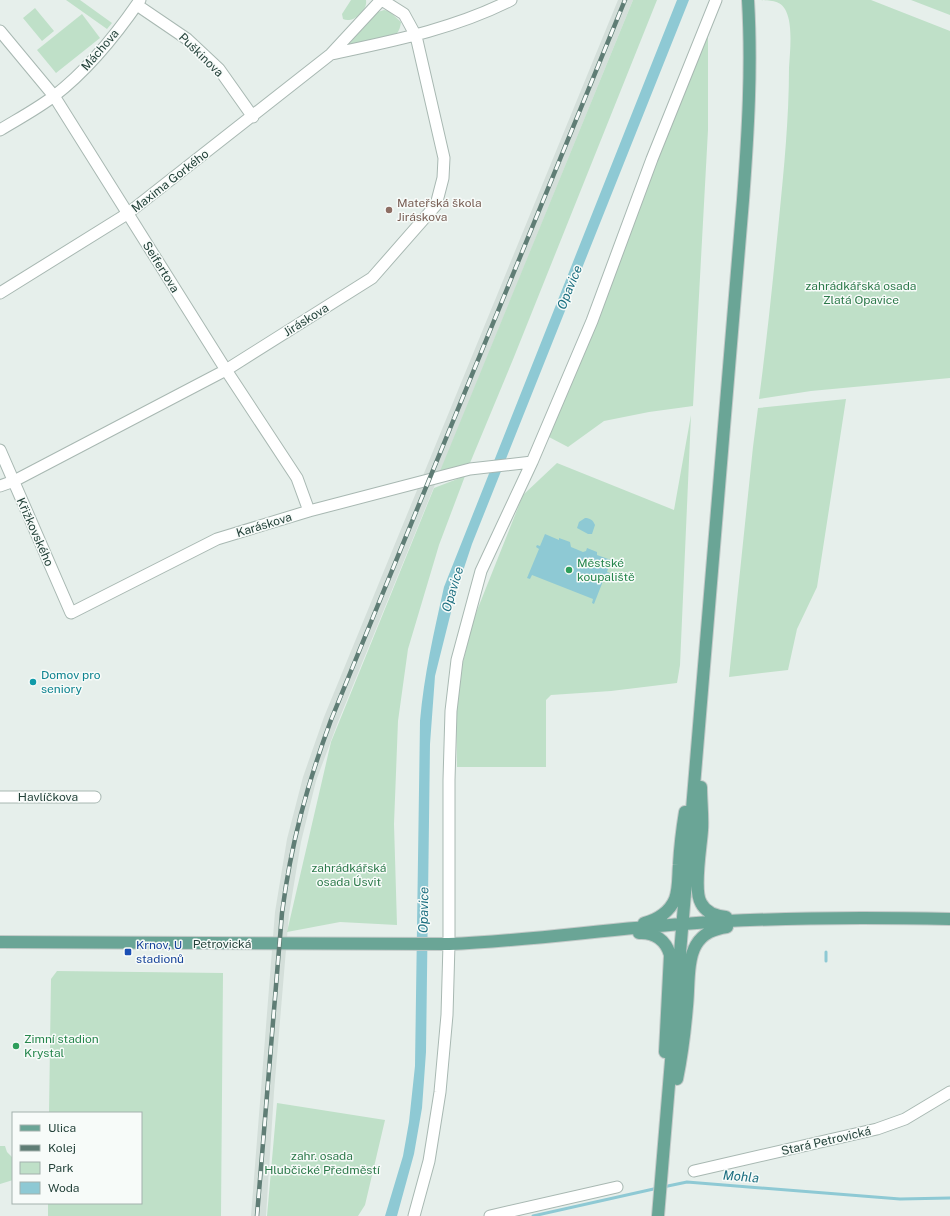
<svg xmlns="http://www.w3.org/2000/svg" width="950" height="1216" font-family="'Public Sans',sans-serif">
	<rect width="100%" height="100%" fill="#e6efeb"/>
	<path fill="#d4dfda" d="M 618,0 L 633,0 L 338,722 L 316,781 L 301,842 L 289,914 L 274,1092 L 266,1216 L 251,1216 L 275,912 L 287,839 L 303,777 L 324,717 Z"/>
	<path fill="#bfe0c8" d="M 66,0 L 80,0 L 112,23 L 107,29 Z
		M 351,0 L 366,0 C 368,10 353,24 343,19 L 342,14 Z
		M 633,0 L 657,0 L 514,357 L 470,463 L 440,471 Z
		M 761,0 L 871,0 L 950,31 L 950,378 L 811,391 L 759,399 C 767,339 773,279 779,219 C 784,169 789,118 789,68 C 790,51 793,26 786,11 C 781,0 770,1 761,0 Z
		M 911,0 L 950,0 L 950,15 Z
		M 35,8 L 54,31 L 42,41 L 23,18 Z
		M 384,10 L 389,11 L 401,22 C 400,29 399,32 393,37 L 349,46 L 349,44 L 378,12 Z
		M 82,14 L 100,38 L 56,73 L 37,50 Z
		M 708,30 L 708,130 L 693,406 L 649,412 L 604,421 L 568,447 L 547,436 L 615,270 Z
		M 846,399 L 817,587 L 797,629 L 788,670 L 729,677 L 753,447 L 758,408 Z
		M 691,415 L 680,665 L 677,683 L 611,691 L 551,695 L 546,700 L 546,767 L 457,767 L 456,690 L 474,618 L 523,495 L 557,463 L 674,510 Z
		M 465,476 L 439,545 L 408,649 L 398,721 L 394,824 L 397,925 L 340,922 L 287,932 L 331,742 L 434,488 Z
		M 57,971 L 223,973 L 221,1216 L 48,1216 L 48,1203 L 141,1203 L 141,1113 L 49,1113 L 51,979 Z
		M 277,1103 L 385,1120 L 365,1205 L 358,1216 L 267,1216 Z
		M 0,1146 L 5,1146 L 7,1152 L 13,1158 L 13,1180 L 0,1184 Z"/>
	<path fill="#8ec9d4" d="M 677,0 L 689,0 L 472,544 L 456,592 L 435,676 L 430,744 L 426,1052 L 422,1108 L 414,1154 L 397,1216 L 385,1216 L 403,1156 L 409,1122 L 415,1066 L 420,721 C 424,675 434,632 444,587 Z
		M 585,518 C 590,518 593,520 595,525 L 592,534 L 588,534 L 577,528 L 579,522 Z
		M 545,534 L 559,540 L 559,538 L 570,542 L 571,547 L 583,552 L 586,551 L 587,548 L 597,552 L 597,555 L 611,560 L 607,572 L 610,573 L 609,576 L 606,575 L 605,577 L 600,575 L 598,579 L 603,581 L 594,604 L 592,603 L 593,599 L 532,575 L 530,579 L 527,578 L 539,549 L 536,547 L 537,545 L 540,546 Z"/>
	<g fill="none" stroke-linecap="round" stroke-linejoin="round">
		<path stroke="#8ec9d4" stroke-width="3" d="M 826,961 L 826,952
			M 663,1187 L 687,1182 L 900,1199 L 950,1198
			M 533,1216 L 658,1188"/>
		<defs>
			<path id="minor" d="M 137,5 L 187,39 L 219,69 L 253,117
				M 0,31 L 54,96 L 226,370 L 297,478 L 309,511
				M 331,54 C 392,41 454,29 511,0
				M 0,130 C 18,119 37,109 54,96 C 88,70 116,35 140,0
				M 0,293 L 127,214 L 331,54 L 381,0
				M 0,450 L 71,613 L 217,539 L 309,511 L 470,469 L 532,462
				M 0,486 L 14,481 L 226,370 L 372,278 L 436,205 L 443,178 L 444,158 L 416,36 L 404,14 L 382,0
				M 0,797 L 95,797
				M 694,1171 L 877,1129 L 905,1119 L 950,1092
				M 414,1216 L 429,1161 L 440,1092 L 447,1015 L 449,944 L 449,780 L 451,711 L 457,660 L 481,571 L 532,462 L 592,321 L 652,159 L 716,0
				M 490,1216 L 617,1187"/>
			<path id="primary" d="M 701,787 C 701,802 703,816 702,830 C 701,847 693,890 701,903 C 706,913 716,916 726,917
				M 644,923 C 658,920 670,911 675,899 C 679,888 678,875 679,865 C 680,847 682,830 685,812
				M 639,933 C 654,932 666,940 670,955 L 665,1052
				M 0,942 L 449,944 C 528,941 606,929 684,924 C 773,917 861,917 950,919
				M 677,1079 C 682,1055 685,1030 687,1006 C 689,988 687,960 696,945 C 703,933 714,929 727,927
				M 658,1216 L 743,200 C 748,133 752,67 748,0"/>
		</defs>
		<use href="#minor" stroke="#a8b8b2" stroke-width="13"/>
		<use href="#primary" stroke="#c2cac8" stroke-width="14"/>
		<use href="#minor" stroke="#fff" stroke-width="11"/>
		<use href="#primary" stroke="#6aa596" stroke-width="12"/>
		<defs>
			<path id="rail" d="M 257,1216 L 282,913 C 291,843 307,785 331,720 L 625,0"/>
		</defs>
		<use href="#rail" stroke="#5f7d75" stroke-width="4.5"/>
		<use href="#rail" stroke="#f7fbf9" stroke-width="3" stroke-dasharray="9" stroke-linecap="butt"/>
	</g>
	<circle fill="#8d6e63" stroke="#f7fbf9" stroke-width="1.5" cx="389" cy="210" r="4"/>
	<g fill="#2e9e5b" stroke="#f7fbf9" stroke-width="1.5">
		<circle cx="569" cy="570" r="4"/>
		<circle cx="16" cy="1046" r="4"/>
	</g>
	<circle fill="#0f9aa8" stroke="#f7fbf9" stroke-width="1.5" cx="33" cy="682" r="4"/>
	<rect fill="#1a4fb4" stroke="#f7fbf9" stroke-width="1.5" x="124" y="948" width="8" height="8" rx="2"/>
	<g text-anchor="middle" stroke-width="3" stroke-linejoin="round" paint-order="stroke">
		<g font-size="12" fill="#24423a" stroke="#f7fbf9">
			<text transform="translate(100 50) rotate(-49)" y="4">Máchova</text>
			<text transform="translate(201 55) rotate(44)" y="4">Puškinova</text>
			<text transform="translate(170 181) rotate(-38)" y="4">Maxima Gorkého</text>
			<text transform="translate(161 267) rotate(58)" y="4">Seifertova</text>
			<text transform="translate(306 320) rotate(-32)" y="4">Jiráskova</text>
			<text transform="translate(264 525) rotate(-17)" y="4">Karáskova</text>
			<text transform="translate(35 532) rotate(66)" y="4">Křižkovského</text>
			<text x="48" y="801">Havlíčkova</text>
			<text x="222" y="948">Petrovická</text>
			<text transform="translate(826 1141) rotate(-13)" y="4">Stará Petrovická</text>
		</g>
		<g font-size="12" fill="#785e54" stroke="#f7fbf9" text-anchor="start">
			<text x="397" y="207">Mateřská škola<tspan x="397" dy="14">Jiráskova</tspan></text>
		</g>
		<g font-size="12" fill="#2d7a4b" stroke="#f7fbf9">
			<text x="861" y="290">zahrádkářská osada<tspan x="861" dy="14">Zlatá Opavice</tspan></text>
			<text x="349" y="872">zahrádkářská<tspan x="349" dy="14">osada Úsvit</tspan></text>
			<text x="322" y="1160">zahr. osada<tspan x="322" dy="14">Hlubčické Předměstí</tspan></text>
		</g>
		<g font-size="12" fill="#27864d" stroke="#f7fbf9" text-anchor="start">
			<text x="577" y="567">Městské<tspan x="577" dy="14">koupaliště</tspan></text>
			<text x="24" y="1043">Zimní stadion<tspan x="24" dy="14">Krystal</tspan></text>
		</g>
		<g font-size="12" fill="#0d838f" stroke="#f7fbf9" text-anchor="start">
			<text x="41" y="679">Domov pro<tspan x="41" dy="14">seniory</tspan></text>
		</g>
		<g font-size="12" fill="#164399" stroke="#f7fbf9" text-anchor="start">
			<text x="136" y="949">Krnov, U<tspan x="136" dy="14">stadionů</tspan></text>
		</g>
		<g font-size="13" font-style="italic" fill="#1c6f80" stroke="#f7fbf9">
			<text transform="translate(569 287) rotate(-68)" y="5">Opavice</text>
			<text transform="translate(452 589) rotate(-73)" y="5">Opavice</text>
			<text transform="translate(423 910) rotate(-89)" y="5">Opavice</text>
			<text transform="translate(741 1176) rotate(5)" y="5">Mohla</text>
		</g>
	</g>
	<rect x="12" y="1112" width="130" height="92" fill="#f7fbf9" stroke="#a3b1ad"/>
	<rect x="20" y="1125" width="20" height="6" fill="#6aa596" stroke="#a3b1ad"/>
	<text x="48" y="1132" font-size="12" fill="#24423a">Ulica</text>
	<rect x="20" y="1145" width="20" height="6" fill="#5f7d75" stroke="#a3b1ad"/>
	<text x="48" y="1152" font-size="12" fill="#24423a">Kolej</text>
	<rect x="20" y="1162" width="20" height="12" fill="#bfe0c8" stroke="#a3b1ad"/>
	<text x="48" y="1172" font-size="12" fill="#24423a">Park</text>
	<rect x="20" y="1182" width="20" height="12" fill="#8ec9d4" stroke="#a3b1ad"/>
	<text x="48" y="1192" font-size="12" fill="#24423a">Woda</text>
</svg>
